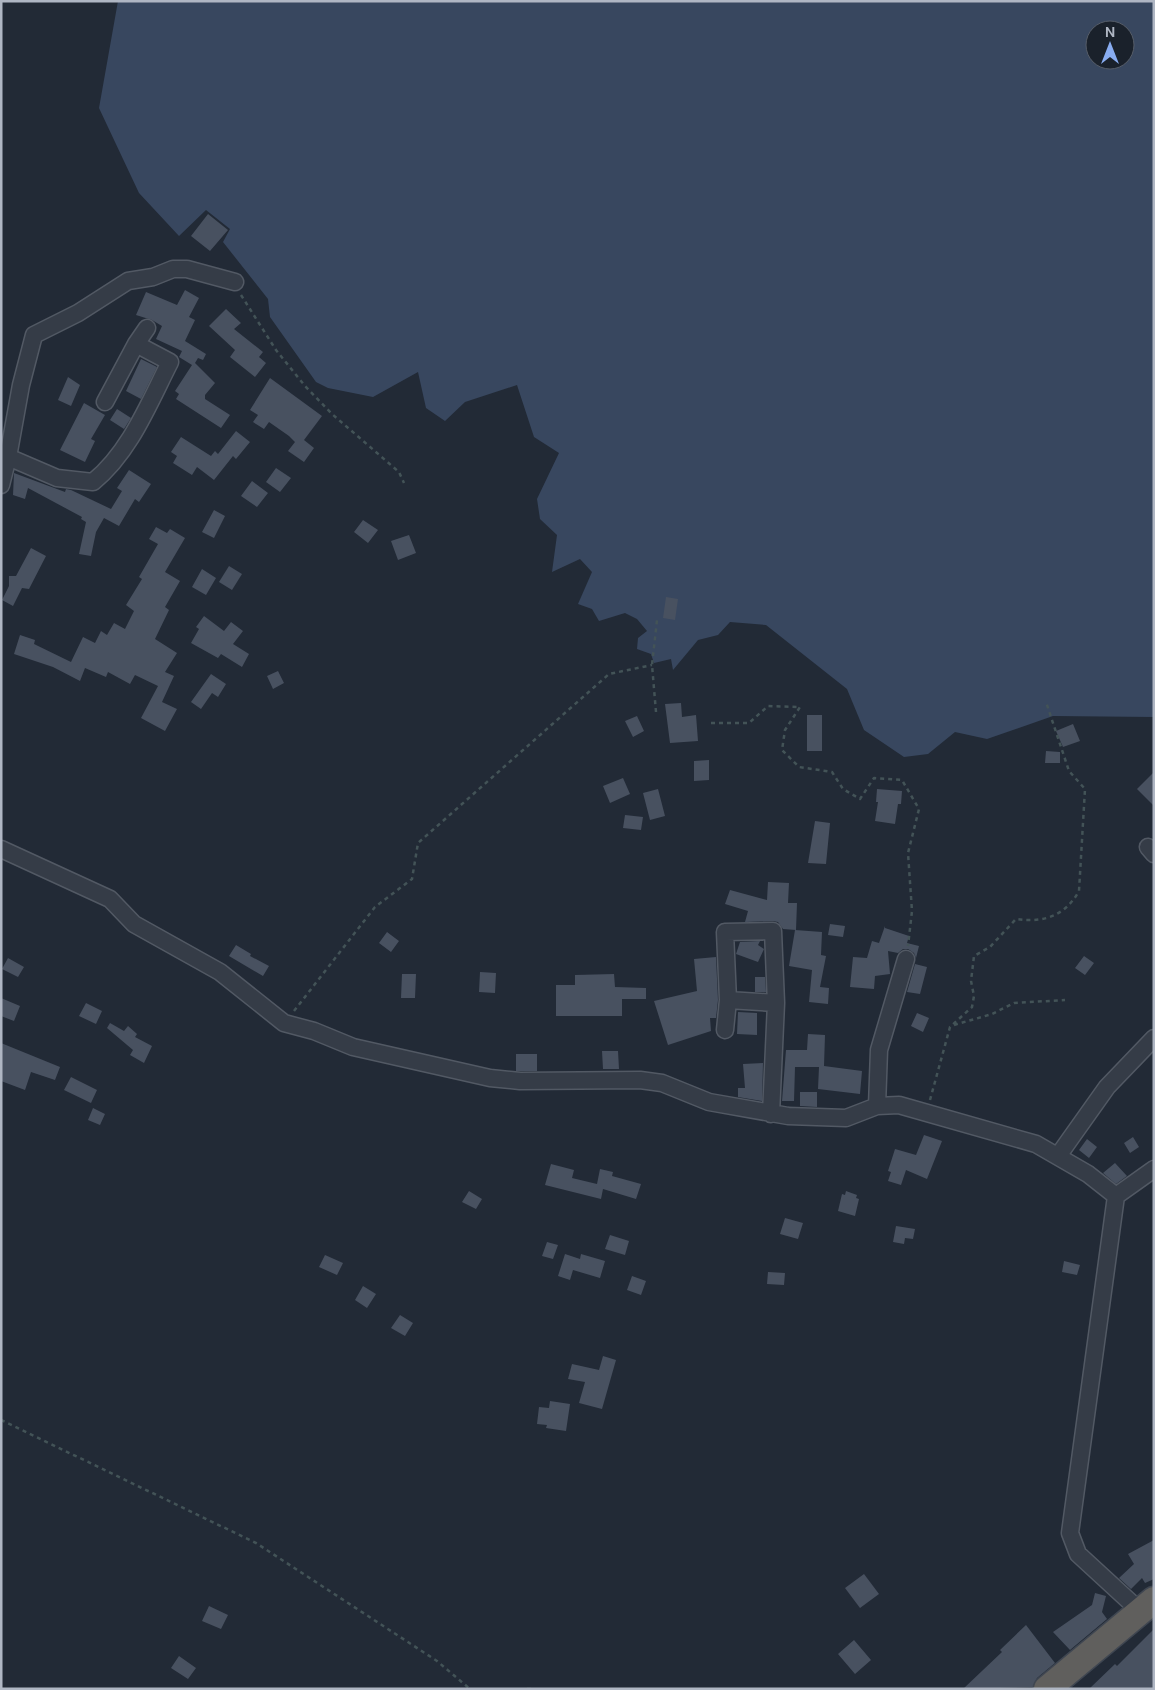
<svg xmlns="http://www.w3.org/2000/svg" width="1155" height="1690" font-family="'DM Sans',sans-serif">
	<rect width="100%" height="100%" fill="#222a36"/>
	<path fill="#38475f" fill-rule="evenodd" d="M 118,1 L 1154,1 L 1154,717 L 1053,716 L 987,739 L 955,732 L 928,754 L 904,757 L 864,730 L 847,689 L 766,625 L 730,622 L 718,635 L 698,640 L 673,670 L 671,659 L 654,663 L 651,654 L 637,649 L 638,638 L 647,631 L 637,619 L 625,613 L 599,621 L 592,609 L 578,604 L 592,572 L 580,559 L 552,572 L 557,535 L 540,519 L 537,499 L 559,453 L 534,437 L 517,385 L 465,402 L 445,421 L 426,408 L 418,372 L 373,397 L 328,388 L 316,382 L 270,317 L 268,299 L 223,242 L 230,229 L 206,210 L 179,236 L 139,193 L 99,108 ZM 1095,30 L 1125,30 L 1125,60 L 1095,60 Z"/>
	<path fill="#485160" d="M 208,214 L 228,230 L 210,251 L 191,236 Z
		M 185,290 L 199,298 L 189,317 L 195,320 L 185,341 L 206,354 L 203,360 L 198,358 L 195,363 L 215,383 L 205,395 L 205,399 L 230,415 L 221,428 L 176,399 L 179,394 L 175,391 L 192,365 L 179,357 L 182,351 L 156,339 L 162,326 L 152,320 L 136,315 L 146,292 L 177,305 Z
		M 226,309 L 241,323 L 234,329 L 263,352 L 259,357 L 266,363 L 255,377 L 230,357 L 235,350 L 209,326 Z
		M 141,359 L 157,367 L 141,399 L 126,391 Z
		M 68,377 L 80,385 L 71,406 L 58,400 Z
		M 270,378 L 322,416 L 304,440 L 314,448 L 304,462 L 288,451 L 295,442 L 289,436 L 269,422 L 264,429 L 253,422 L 258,415 L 250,410 Z
		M 84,403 L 105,415 L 91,439 L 95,441 L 85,462 L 60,450 Z
		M 117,409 L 131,418 L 124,429 L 110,420 Z
		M 236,431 L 250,442 L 236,459 L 233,456 L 214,480 L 197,467 L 192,475 L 173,463 L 177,456 L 171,452 L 181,437 L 211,456 L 215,451 L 218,454 Z
		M 276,468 L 291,478 L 280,492 L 266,482 Z
		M 129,470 L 151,484 L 139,502 L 135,499 L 119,526 L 104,518 L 96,532 L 91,556 L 79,554 L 86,522 L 81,519 L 82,517 L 28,488 L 25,499 L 13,495 L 14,473 L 65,492 L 66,489 L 71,490 L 111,509 L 122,491 L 117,488 Z
		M 252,481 L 268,493 L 257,507 L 241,496 Z
		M 214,510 L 225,516 L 214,538 L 202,532 Z
		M 363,520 L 378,530 L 368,543 L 354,532 Z
		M 156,527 L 167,533 L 170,529 L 185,538 L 165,572 L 180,581 L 165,607 L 169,610 L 155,639 L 177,653 L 165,672 L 174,676 L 162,702 L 177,709 L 165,731 L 141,718 L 158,686 L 135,675 L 130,684 L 108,672 L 106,677 L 85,668 L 80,681 L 53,667 L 14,654 L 20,635 L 35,640 L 34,644 L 71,662 L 83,637 L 95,643 L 101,631 L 107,635 L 114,623 L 125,629 L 134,611 L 126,605 L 142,579 L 139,577 L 158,544 L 149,539 Z
		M 409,535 L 416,553 L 398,560 L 391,541 Z
		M 31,548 L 46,556 L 29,589 L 22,588 L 13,606 L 2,600 L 9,586 L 9,576 L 16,576 Z
		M 229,566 L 242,574 L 232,590 L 219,582 Z
		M 202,569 L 216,578 L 206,595 L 192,587 Z
		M 666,597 L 678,599 L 675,620 L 663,618 Z
		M 204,616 L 224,631 L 231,622 L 243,631 L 233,644 L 249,654 L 242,667 L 221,654 L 218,658 L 191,643 L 199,629 L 196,627 Z
		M 278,671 L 284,683 L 273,689 L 267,676 Z
		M 211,674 L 226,684 L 218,697 L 212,693 L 201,709 L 191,702 Z
		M 681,703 L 682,717 L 696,715 L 698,741 L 670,743 L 665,704 Z
		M 807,715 L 822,715 L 822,751 L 807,751 Z
		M 637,716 L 644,731 L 633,737 L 625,721 Z
		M 1073,724 L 1080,741 L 1063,747 L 1056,731 Z
		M 1046,751 L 1060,752 L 1060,763 L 1045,763 Z
		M 709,760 L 709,780 L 694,781 L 694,761 Z
		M 1154,772 L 1154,806 L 1137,789 Z
		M 623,778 L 630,794 L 610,803 L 603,786 Z
		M 658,789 L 665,816 L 650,820 L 643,793 Z
		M 877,789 L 902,791 L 901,804 L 898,804 L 895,824 L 875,821 L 878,802 L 876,802 Z
		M 625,815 L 643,817 L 641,830 L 623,828 Z
		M 815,821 L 830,823 L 826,864 L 808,863 Z
		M 768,882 L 789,883 L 788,903 L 797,903 L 796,930 L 783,929 L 778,922 L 773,921 L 745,922 L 748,911 L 725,904 L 730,890 L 767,900 Z
		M 830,924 L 845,926 L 843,937 L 828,935 Z
		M 885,926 L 885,928 L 909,936 L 907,943 L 919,946 L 916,958 L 914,953 L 908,949 L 903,949 L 898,953 L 888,951 L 890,974 L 875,976 L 874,989 L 850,987 L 853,957 L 867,958 L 872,941 L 879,943 Z
		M 795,930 L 822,932 L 821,955 L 826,956 L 820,987 L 829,988 L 828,1004 L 809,1002 L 812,970 L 789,966 Z
		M 387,932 L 399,941 L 391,952 L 379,943 Z
		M 760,941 L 758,945 L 764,949 L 758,962 L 736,954 L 740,942 Z
		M 236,945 L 251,954 L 250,956 L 269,966 L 263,976 L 229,956 Z
		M 1084,956 L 1094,963 L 1085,975 L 1075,968 Z
		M 716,957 L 718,1000 L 716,1018 L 710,1018 L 711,1031 L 668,1045 L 654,1001 L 697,991 L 694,959 Z
		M 8,958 L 24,967 L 18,977 L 2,969 Z
		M 915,964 L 927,967 L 920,994 L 907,992 Z
		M 480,972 L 496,973 L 495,993 L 479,992 Z
		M 402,974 L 416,974 L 415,998 L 401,998 Z
		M 614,974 L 615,987 L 646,988 L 646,999 L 622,999 L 622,1016 L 556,1016 L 556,985 L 575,985 L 575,975 Z
		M 755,977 L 765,977 L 766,992 L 755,992 Z
		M 1,998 L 20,1006 L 14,1021 L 1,1016 Z
		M 86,1003 L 102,1011 L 96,1024 L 79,1016 Z
		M 738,1012 L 757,1013 L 757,1035 L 737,1034 Z
		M 917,1013 L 929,1018 L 923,1032 L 911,1026 Z
		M 110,1023 L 124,1031 L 128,1026 L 137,1034 L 135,1037 L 152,1046 L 144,1063 L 130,1055 L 133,1050 L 107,1028 Z
		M 808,1034 L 825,1035 L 824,1066 L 862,1071 L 860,1094 L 818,1089 L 819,1067 L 795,1067 L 794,1101 L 782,1101 L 786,1050 L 807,1050 Z
		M 1,1043 L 60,1067 L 55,1080 L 31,1072 L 25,1090 L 1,1081 Z
		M 602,1051 L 618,1051 L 619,1069 L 603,1069 Z
		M 516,1054 L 537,1054 L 537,1071 L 516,1071 Z
		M 763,1063 L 762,1101 L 738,1097 L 738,1088 L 745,1088 L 743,1064 Z
		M 71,1077 L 97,1090 L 91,1103 L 64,1090 Z
		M 800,1092 L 817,1092 L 817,1107 L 800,1106 Z
		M 93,1108 L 105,1114 L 100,1125 L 88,1120 Z
		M 924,1135 L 942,1141 L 927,1179 L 906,1170 L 901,1185 L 888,1181 L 891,1172 L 888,1171 L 895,1149 L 916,1155 Z
		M 1133,1137 L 1139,1147 L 1130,1153 L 1124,1143 Z
		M 1087,1139 L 1097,1147 L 1089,1158 L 1079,1150 Z
		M 1115,1163 L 1127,1176 L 1116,1184 L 1103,1173 Z
		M 551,1164 L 574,1170 L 572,1178 L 597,1184 L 600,1169 L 613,1172 L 612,1176 L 641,1184 L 636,1199 L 603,1189 L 601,1199 L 545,1185 Z
		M 469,1191 L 482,1199 L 476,1209 L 462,1202 Z
		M 846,1191 L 857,1195 L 856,1198 L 859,1199 L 855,1216 L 838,1211 L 842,1194 L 845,1195 Z
		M 785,1218 L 803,1223 L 798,1239 L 780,1234 Z
		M 896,1226 L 915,1229 L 913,1239 L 905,1238 L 904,1244 L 893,1242 Z
		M 610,1235 L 629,1241 L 625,1255 L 605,1249 Z
		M 547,1242 L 558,1245 L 553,1259 L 542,1256 Z
		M 565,1254 L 580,1259 L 581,1254 L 605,1261 L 600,1278 L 573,1270 L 570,1280 L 558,1276 Z
		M 325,1255 L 343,1263 L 337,1275 L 319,1267 Z
		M 1064,1261 L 1080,1265 L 1077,1275 L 1062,1272 Z
		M 768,1272 L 785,1273 L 784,1285 L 767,1284 Z
		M 632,1276 L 646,1281 L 641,1295 L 627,1290 Z
		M 363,1286 L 376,1294 L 367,1308 L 355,1300 Z
		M 400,1315 L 413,1323 L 405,1336 L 391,1328 Z
		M 603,1356 L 616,1360 L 602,1409 L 579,1403 L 585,1382 L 568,1379 L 572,1364 L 599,1370 Z
		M 550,1401 L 570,1404 L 566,1431 L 546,1428 L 547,1425 L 537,1424 L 539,1407 L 549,1408 Z
		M 1154,1540 L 1154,1579 L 1145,1583 L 1142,1578 L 1131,1589 L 1119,1578 L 1134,1564 L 1128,1554 Z
		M 864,1574 L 879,1594 L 860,1608 L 845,1588 Z
		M 1095,1593 L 1106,1596 L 1102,1612 L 1107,1619 L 1070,1650 L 1053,1632 L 1092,1605 Z
		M 209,1606 L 228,1615 L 221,1629 L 202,1621 Z
		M 1026,1625 L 1055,1663 L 1037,1678 L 1033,1687 L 963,1689 L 1002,1652 L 1000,1650 Z
		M 1154,1629 L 1154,1689 L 1089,1689 L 1115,1664 L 1117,1666 Z
		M 854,1640 L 871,1660 L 855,1674 L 838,1654 Z
		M 179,1656 L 196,1668 L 188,1679 L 171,1668 Z"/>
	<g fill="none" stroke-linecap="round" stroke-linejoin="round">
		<defs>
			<path id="minor" d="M 105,402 L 136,344 L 147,328
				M 8,457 L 21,385 L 34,335 L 78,313 L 128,281 L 153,277 L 173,269 L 187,269 L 235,282
				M 1,485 L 8,457 L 57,478 L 93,482 C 130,452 149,403 170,362 L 136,344
				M 1148,847 L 1154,854
				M 1,849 L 110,899 L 134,924 L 220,972 L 284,1023 L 314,1031 L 353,1047 L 490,1078 L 520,1081 L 640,1080 L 662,1083 L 709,1102 L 788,1116 L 846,1118 L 877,1106 L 899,1105 L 1036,1144 L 1088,1174 L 1116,1196 L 1070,1533 L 1078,1554 L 1140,1611
				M 728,1000 L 776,1003
				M 725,1030 L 728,1000 L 725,932 L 773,931 L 776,1003 L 771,1114
				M 877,1106 L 879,1050 L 906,959
				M 1058,1156 L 1107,1087 L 1154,1038
				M 1116,1196 L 1154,1169"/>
			<path id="trunk" d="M 1047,1689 L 1154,1600"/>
		</defs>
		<use href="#minor" stroke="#525964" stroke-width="19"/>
		<use href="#trunk" stroke="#3f4651" stroke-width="29"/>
		<path stroke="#435357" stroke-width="2.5" stroke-dasharray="4 4" stroke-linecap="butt" d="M 241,295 L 276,350 L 305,386 L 332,414 L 399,472 L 404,483
			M 656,712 L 652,665 L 657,620
			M 711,723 L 749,723 L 768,706 L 800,707 L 785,730 L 782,750 L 799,767 L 832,772 L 843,789 L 860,799 L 874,778 L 902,780 L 919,809 L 908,853 L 912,911 L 908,946
			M 294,1011 L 375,907 L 412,879 L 418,843 L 609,674 L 652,665
			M 954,1025 L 992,1014 L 1014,1003 L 1065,1000
			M 930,1100 L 950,1027 L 972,1007 L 974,996 L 971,981 L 974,956 L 990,947 L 1016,919 C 1044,923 1065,916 1079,891 L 1085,789 L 1069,771 L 1046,702
			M 1,1420 L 256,1543 L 437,1661 L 470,1689
			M 527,1689 L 533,1689"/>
		<use href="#minor" stroke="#353c47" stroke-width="16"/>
		<use href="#trunk" stroke="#605f5d" stroke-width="26"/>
	</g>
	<rect width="1155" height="1690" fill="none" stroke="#afb6c3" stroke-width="5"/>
	<g transform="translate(1110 45)"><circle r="24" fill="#1a212b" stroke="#565d68"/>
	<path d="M0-4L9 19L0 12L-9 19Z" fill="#88acf0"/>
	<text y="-8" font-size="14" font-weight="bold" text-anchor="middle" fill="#afb6c3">N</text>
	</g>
</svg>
